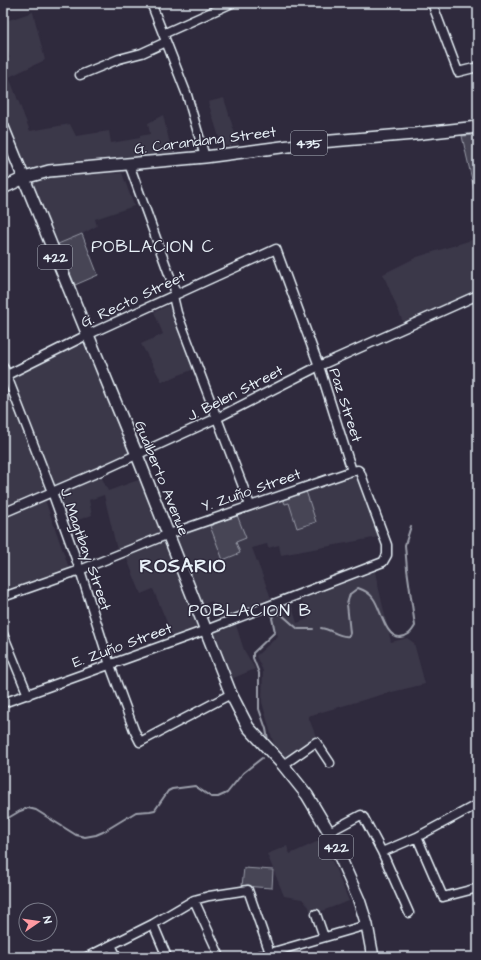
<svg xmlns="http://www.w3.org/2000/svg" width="481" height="960" font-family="'Architects Daughter',sans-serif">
	<rect width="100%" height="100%" fill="#2f2a3d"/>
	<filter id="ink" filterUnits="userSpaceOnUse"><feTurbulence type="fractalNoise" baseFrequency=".025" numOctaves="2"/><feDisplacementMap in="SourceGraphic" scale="8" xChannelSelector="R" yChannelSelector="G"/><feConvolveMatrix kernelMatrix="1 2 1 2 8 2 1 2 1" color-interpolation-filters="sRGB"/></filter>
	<g filter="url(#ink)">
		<path fill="#3b3749" d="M 33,12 L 45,60 L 9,77 L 30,131 L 70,124 L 76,136 L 109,131 L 111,143 L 140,138 L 140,136 L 150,134 L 148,123 L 163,115 L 172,153 L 53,164 L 28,169 L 3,111 L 3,61 L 10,58 L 3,41 L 3,22 Z
			M 224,98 L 238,144 L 222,147 L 208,102 Z
			M 122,173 L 134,206 L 95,219 L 97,226 L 82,234 L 59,244 L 46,218 L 32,182 L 49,176 Z
			M 478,238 L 478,290 L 403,322 L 383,274 L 417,257 Z
			M 169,305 L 194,369 L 162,382 L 141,344 L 163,334 L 154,312 Z
			M 83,343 L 132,453 L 54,487 L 11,377 Z
			M 3,385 L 14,407 L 46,491 L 3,510 Z
			M 100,474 L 108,491 L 141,479 L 160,533 L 117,550 L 104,495 L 89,500 L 92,515 L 67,524 L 56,493 Z
			M 354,474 L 357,476 L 379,537 L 281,555 L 279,545 L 268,548 L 267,544 L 252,548 L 271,598 L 220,619 L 212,601 L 202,605 L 175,536 L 208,523 Z
			M 45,500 L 69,568 L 3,591 L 3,519 Z
			M 164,539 L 198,627 L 173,637 L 153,589 L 141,594 L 125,554 Z
			M 375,572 L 391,642 L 407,638 L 414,643 L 425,684 L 384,694 L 308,716 L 319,744 L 286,764 L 275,749 L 262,702 L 263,671 L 256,656 L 278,636 L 268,611 L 291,603 L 297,623 L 308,619 L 301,598 Z
			M 235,622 L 244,650 L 255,669 L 231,679 L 211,630 Z
			M 321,840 L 334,865 L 349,901 L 311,915 L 309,907 L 302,899 L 284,896 L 267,854 L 287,846 L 290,854 Z"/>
		<path fill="#464455" stroke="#979aa6" d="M 478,135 L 478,206 L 462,136 Z
			M 82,234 L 98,275 L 75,285 L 58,244 Z
			M 306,491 L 316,522 L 297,528 L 289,503 L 285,504 L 282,497 L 291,497 Z
			M 237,515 L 246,538 L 236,542 L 240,553 L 223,560 L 210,526 Z
			M 244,868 L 273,870 L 272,888 L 242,886 Z"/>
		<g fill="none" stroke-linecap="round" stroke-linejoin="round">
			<path stroke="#9c9fab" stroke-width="2" d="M 321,628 C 331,629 339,638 349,636 L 350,633 L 347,604 L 350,594 L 358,588 C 364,590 369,592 373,598 C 381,608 385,638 400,637 C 408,636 411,633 415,626 L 407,569 L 405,545 L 411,526
				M 268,740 L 266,729 L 259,709 L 259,673 L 253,658 L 253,653 L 275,632 L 272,618 L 274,614 L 281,614 L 298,629 L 313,629
				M 3,821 L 20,811 L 28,808 L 36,810 L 76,835 L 85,837 L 96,835 L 103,832 L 136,812 L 150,811 L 155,810 L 168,791 L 172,789 L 195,786 L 211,797 L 218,797 L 227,793 L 243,773 L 262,758"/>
			<defs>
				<path id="minor" d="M 151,3 L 187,95 L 205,157
					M 432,3 L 458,72 L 478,67
					M 163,34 L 232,3
					M 80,75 L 119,59 L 142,53 L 166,42
					M 129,164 L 173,285 L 175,290 L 173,296 L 177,313 L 250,505
					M 3,366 L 52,492 L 80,570 L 110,665 L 134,730 L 140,742 L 231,694
					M 3,377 L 87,335 L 276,249 L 319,366 L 352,471
					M 3,513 L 101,471 L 217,418 L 319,366 L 478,295
					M 3,597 L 80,570 L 169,534 L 352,471 L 358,470 L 360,472 L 387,545 L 387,555 L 383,562 L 206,630 L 3,703
					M 3,634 L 28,695
					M 283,765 L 316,742 L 330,763
					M 329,832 L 361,815 L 364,818 L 382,852 L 409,913
					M 417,837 L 443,897 L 478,888
					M 382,852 L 417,837 L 478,804
					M 194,900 L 220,957
					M 316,914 L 324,937
					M 153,924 L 167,957
					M 111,945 L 117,957
					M 87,957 L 153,924 L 194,900 L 209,896 L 248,890 L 270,953
					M 256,957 L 367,925"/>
				<path id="major" d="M 3,127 L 137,455 L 231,694 L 248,727 L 283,765 L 307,795 L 329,832 L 359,900 L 367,925 L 373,957
					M 3,188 L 24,178 L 49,171 L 205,157 L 320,142 L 414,134 L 478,127"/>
			</defs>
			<use href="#minor" stroke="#e8f1f8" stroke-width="11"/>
			<use href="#major" stroke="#e8f1f8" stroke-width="14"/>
			<use href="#minor" stroke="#2f2a3d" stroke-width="8"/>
			<use href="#major" stroke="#2f2a3d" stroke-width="11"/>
		</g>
	</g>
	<g text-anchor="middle" stroke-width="3" stroke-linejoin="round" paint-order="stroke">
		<g fill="#2f2a3d" stroke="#b0b5c0" stroke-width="1">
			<rect x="291" y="131" width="36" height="24" rx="3"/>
			<rect x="38" y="245" width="34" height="24" rx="3"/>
			<rect x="319" y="835" width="34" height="24" rx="3"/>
		</g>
		<g font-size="14" font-weight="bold" fill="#e8f1f8">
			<text x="309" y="148">435</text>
			<text x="55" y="262">422</text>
			<text x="336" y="852">422</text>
		</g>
		<g font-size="15" fill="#e8f1f8" stroke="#2f2a3d">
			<text transform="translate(205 140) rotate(-7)" y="5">G. Carandang Street</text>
			<text transform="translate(133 299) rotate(-25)" y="5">G. Recto Street</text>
			<text transform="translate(235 393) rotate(-27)" y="5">J. Belen Street</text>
			<text transform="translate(346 405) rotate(72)" y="5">Paz Street</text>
			<text transform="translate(162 478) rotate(68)" y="5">Gualberto Avenue</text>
			<text transform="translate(251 490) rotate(-19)" y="5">Y. Zuño Street</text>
			<text transform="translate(86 549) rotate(71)" y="5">J. Magtibay Street</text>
			<text transform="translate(122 645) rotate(-20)" y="5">E. Zuño Street</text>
		</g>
		<g font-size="17" letter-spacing="1" fill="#e8f1f8" stroke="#2f2a3d">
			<text x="153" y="252">POBLACION C</text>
			<text x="250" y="616">POBLACION B</text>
		</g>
		<g font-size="19" font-weight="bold" letter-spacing="1" fill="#e8f1f8" stroke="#2f2a3d">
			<text x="183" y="572">ROSARIO</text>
		</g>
	</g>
	<rect width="481" height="960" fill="none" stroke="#2f2a3d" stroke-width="16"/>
	<rect x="8" y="8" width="465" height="944" fill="none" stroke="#e8f1f8" stroke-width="1.5" filter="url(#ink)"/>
	<g transform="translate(38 922) rotate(77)"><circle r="19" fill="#2f2a3d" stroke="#797a88"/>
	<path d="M0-3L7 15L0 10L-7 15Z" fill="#ff9aa2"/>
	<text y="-6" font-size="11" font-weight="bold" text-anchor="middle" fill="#e8f1f8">N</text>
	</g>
</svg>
